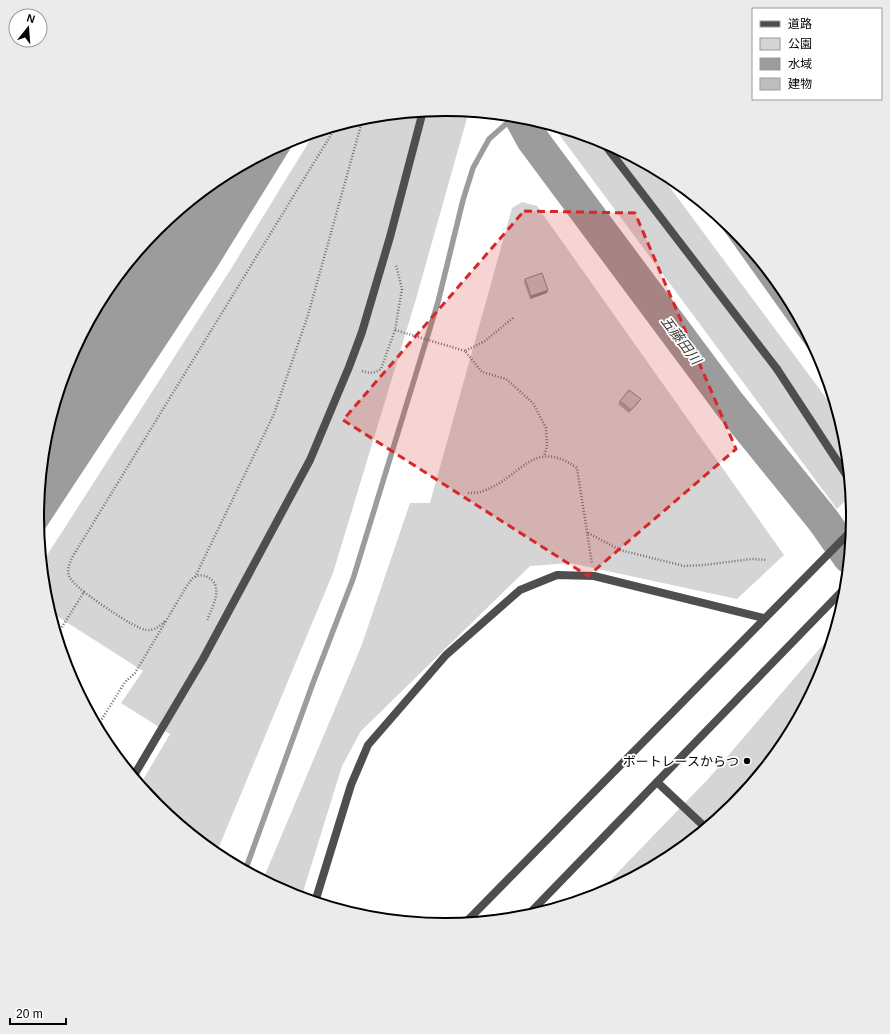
<svg xmlns="http://www.w3.org/2000/svg" width="890" height="1034" font-family="Helvetica,'Noto Sans JP',sans-serif">
	<rect width="100%" height="100%" fill="#fff"/>
	<path fill="#d5d5d5" d="M 445,109 L 472,112 L 467,118 L 416,299 L 333,573 L 216,854 L 156,805 L 140,785 L 170,734 L 121,703 L 143,671 L 49,611 L 45,596 L 42,563 L 229,272 L 315,132 L 366,117 Z
		M 563,128 L 601,140 L 657,170 L 838,414 L 845,438 L 851,495 L 837,509 L 558,133 Z
		M 522,202 L 537,206 L 784,555 L 737,599 L 570,563 L 530,566 L 361,731 L 342,766 L 303,892 L 299,897 L 289,894 L 264,880 L 264,877 L 361,647 L 410,503 L 430,503 L 512,208 Z
		M 834,632 L 822,673 L 784,744 L 733,806 L 671,856 L 601,894 L 595,896 L 709,778 Z"/>
	<path fill="#9c9c9c" d="M 297,138 L 216,269 L 39,538 L 37,517 L 45,437 L 68,361 L 106,290 L 157,228 L 219,178 L 289,140 Z
		M 707,207 L 734,229 L 784,291 L 822,361 L 826,374 Z"/>
	<g fill="none" stroke-linecap="round" stroke-linejoin="round">
		<path stroke="#9c9c9c" stroke-width="5.5" d="M 245,871 L 313,683 L 353,579 L 438,302 L 463,200 L 473,168 L 489,139 L 515,116"/>
		<path stroke="#9c9c9c" stroke-width="33" d="M 523,117 L 522,120 L 533,140 L 730,405 L 823,520 L 849,557"/>
		<path stroke="#707070" stroke-width="2.5" stroke-dasharray="1 2" stroke-linecap="butt" d="M 513,318 L 485,341 L 465,351 L 482,372 L 506,379 L 533,403 L 546,428 L 547,446 L 544,456
			M 395,330 L 465,351
			M 362,371 C 369,373 374,374 381,369 L 395,330 L 402,289 L 396,265
			M 468,493 C 473,493 478,493 483,491 C 520,479 533,436 577,468 L 592,564
			M 588,533 L 620,550 L 684,566 L 704,565 L 752,559 L 767,560
			M 195,577 L 274,414 L 308,315 L 363,118
			M 84,592 C 69,579 63,575 73,556 L 337,125
			M 57,635 L 84,592 C 96,601 134,628 146,630 C 154,631 160,626 165,621
			M 97,727 L 125,682 L 135,673 L 188,584 C 190,582 192,578 195,577 C 203,572 215,579 216,588 C 218,599 210,611 207,621"/>
		<path stroke="#4e4e4e" stroke-width="8" d="M 777,369 L 849,479
			M 657,782 L 706,828
			M 315,902 L 351,785 L 368,745 L 446,655 L 520,590 L 557,575 L 594,576 L 764,618"/>
		<path stroke="#4e4e4e" stroke-width="8" d="M 602,141 L 777,369
			M 133,777 L 203,659 L 310,460 L 349,367 L 362,332 L 390,237 L 423,111"/>
		<path stroke="#4e4e4e" stroke-width="8" d="M 526,917 L 846,587
			M 465,923 L 852,530"/>
	</g>
	<path fill="#a3a3a3" d="M 525,279 L 547,293 L 530,299 L 524,282 Z
		M 620,401 L 639,402 L 629,413 L 618,404 Z"/>
	<path fill="#858585" d="M 548,290 L 547,293 L 530,299 L 531,296 Z"/>
	<path fill="#bebebe" stroke="#858585" d="M 542,273 L 548,290 L 531,296 L 525,279 Z
		M 629,390 L 641,399 L 631,410 L 620,401 Z"/>
	<path fill="#d62828" fill-opacity="0.2" stroke="#d62828" stroke-width="3" stroke-dasharray="8 5" stroke-linejoin="round" d="M 524,211 L 635,213 L 736,449 L 588,576 L 343,420 Z"/>
	<circle fill="#000" stroke="#fff" stroke-width="1.5" cx="747" cy="761" r="4"/>
	<g text-anchor="middle" stroke-width="3.5" stroke-linejoin="round" paint-order="stroke">
		<g font-size="13" fill="#000" stroke="#fff" text-anchor="end">
			<text x="739" y="766">ボートレースからつ</text>
		</g>
		<g font-size="14" font-style="italic" fill="#3d3d3d" stroke="#fff">
			<text transform="translate(681 340) rotate(53)" y="5">五藤田川</text>
		</g>
	</g>
	<path d="M0 0H890V1034H0ZM44 517a401 401 0 1 1 802 0a401 401 0 1 1-802 0Z" fill="#ebebeb" fill-rule="evenodd"/>
	<path fill="none" stroke="#000" stroke-width="2" d="M44 517a401 401 0 1 1 802 0a401 401 0 1 1-802 0Z"/>
	<rect x="752" y="8" width="130" height="92" fill="#ffffff" stroke="#999999"/>
	<rect x="760" y="21" width="20" height="6" fill="#4e4e4e" stroke="#999999"/>
	<text x="788" y="28" font-size="12" fill="#000000">道路</text>
	<rect x="760" y="38" width="20" height="12" fill="#d5d5d5" stroke="#999999"/>
	<text x="788" y="48" font-size="12" fill="#000000">公園</text>
	<rect x="760" y="58" width="20" height="12" fill="#9c9c9c" stroke="#999999"/>
	<text x="788" y="68" font-size="12" fill="#000000">水域</text>
	<rect x="760" y="78" width="20" height="12" fill="#bebebe" stroke="#999999"/>
	<text x="788" y="88" font-size="12" fill="#000000">建物</text>
	<g transform="translate(28 28) rotate(17)"><circle r="19" fill="#ffffff" stroke="#999999"/>
	<path d="M0-3L7 15L0 10L-7 15Z" fill="#000000"/>
	<text y="-6" font-size="11" font-weight="bold" text-anchor="middle" fill="#000000">N</text>
	</g>
	<path d="M10 1018v6h56v-6" fill="none" stroke="#000000" stroke-width="2"/>
	<text x="16" y="1018" font-size="12" fill="#000000" stroke="#ffffff" stroke-width="3" paint-order="stroke">20 m</text>
</svg>
